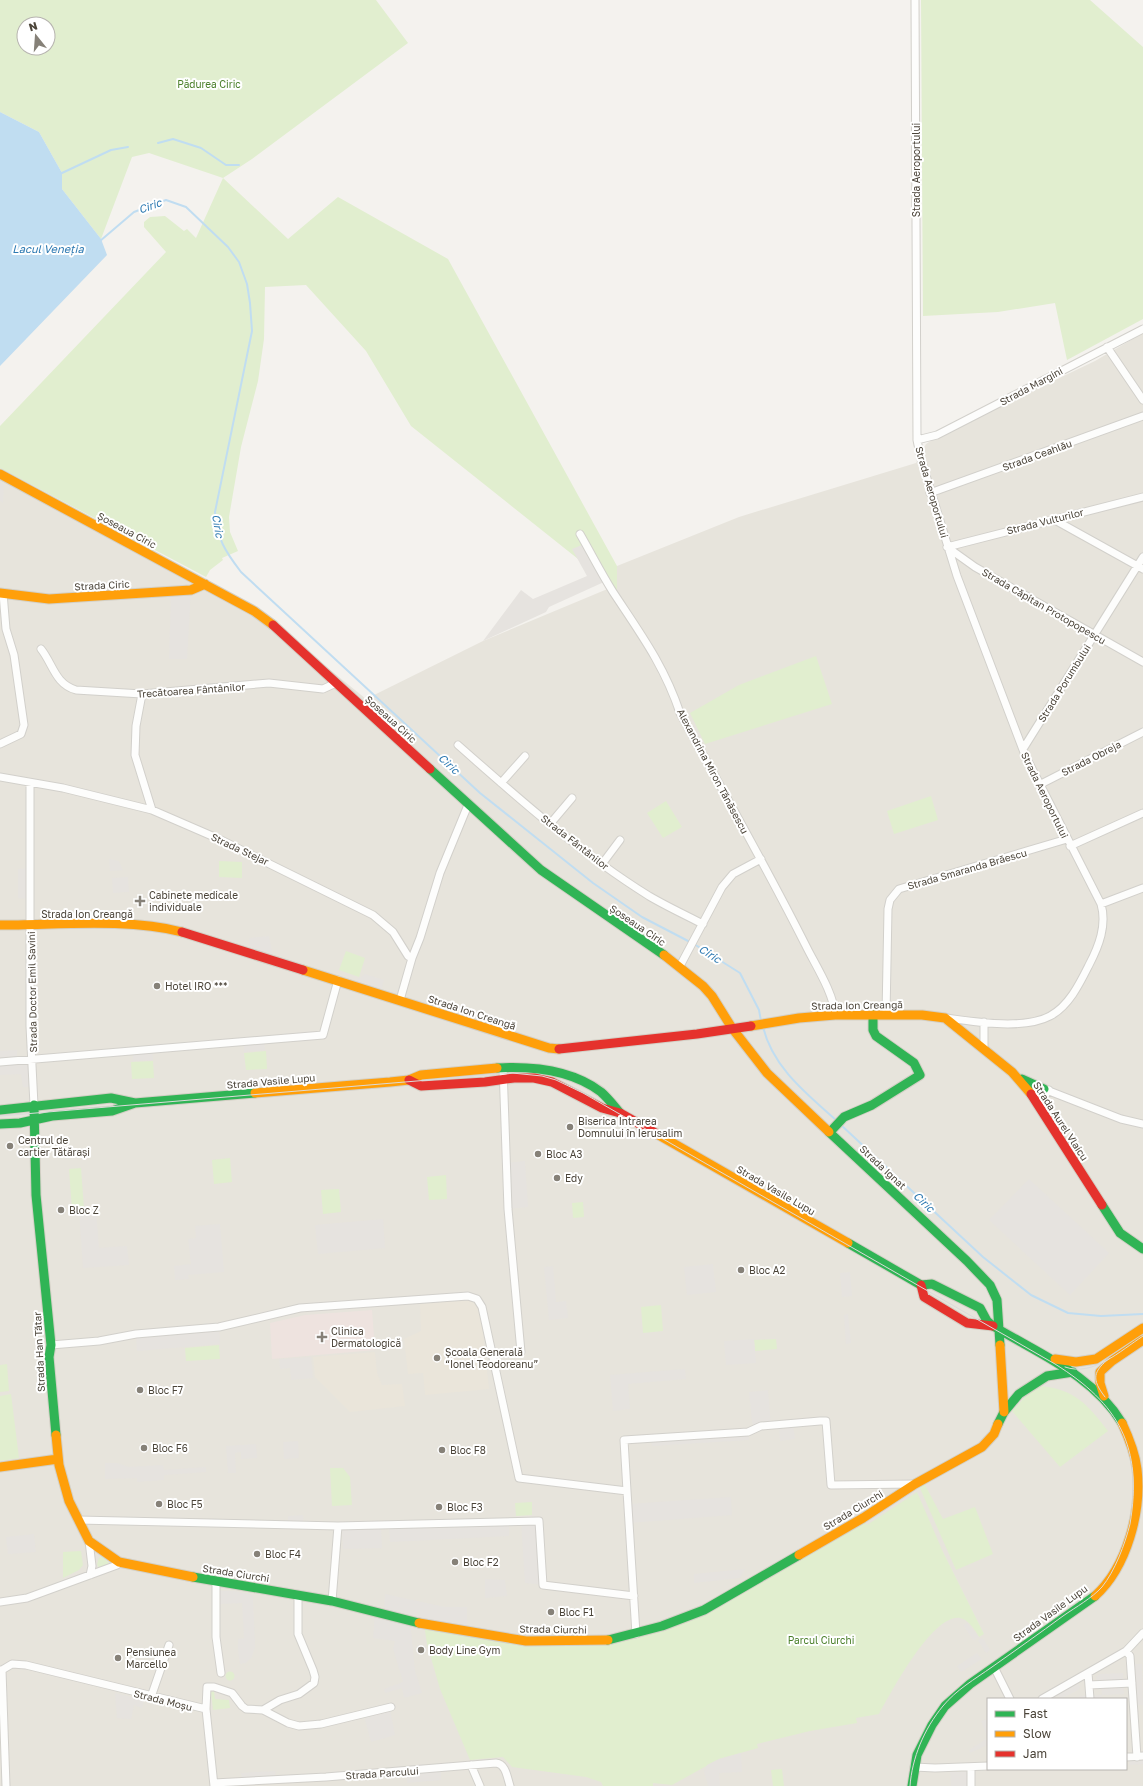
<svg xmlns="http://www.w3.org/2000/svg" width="1143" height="1786" font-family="'Golos Text',sans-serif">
	<rect width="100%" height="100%" fill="#f4f2ee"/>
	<path fill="#e7e4dc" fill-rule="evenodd" d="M 1143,333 L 1143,1786 L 0,1786 L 0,476 L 264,616 L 366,699 L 483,641 L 617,585 L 617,566 L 739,517 L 916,463 L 926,444 L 940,435 L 1095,361 ZM 988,1699 L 1126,1699 L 1126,1769 L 988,1769 Z"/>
	<path fill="#eae5da" d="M 468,1299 L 475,1302 L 480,1308 L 489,1389 L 425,1395 L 423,1373 L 408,1374 L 404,1339 L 421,1331 L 420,1302 Z
		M 375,1352 L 377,1373 L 382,1385 L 402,1384 L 405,1406 L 350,1412 L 315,1377 L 313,1357 Z"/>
	<path fill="#eee3df" d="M 372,1310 L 375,1350 L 272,1359 L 270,1323 L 305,1315 Z"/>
	<path fill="#e1eecf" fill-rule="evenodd" d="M 0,0 L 376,0 L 408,43 L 252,159 L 223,178 L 288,239 L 338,197 L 448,259 L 617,566 L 617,590 L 411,426 L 366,351 L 306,285 L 265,287 L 264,339 L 258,381 L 241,447 L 229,517 L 230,532 L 238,551 L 222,558 L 223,560 L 210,570 L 206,577 L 0,468 L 0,426 L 166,252 L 144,227 L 144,222 L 150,217 L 165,216 L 184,231 L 187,229 L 196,238 L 223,178 L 149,153 L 132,157 L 101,239 L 62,189 L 62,173 L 39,132 L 0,112 ZM 24,24 L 48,24 L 48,48 L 24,48 Z
		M 921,0 L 1090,0 L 1143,47 L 1143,319 L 1067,360 L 1055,303 L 998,312 L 923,316 Z
		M 816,656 L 832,704 L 705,744 L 690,713 L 739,685 Z
		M 931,796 L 938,820 L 894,834 L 887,811 Z
		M 666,801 L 682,827 L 663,838 L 647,813 Z
		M 219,861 L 242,862 L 242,878 L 219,877 Z
		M 346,951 L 365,958 L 359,977 L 339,970 Z
		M 266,1051 L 267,1069 L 246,1070 L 244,1053 Z
		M 153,1061 L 154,1078 L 132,1079 L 131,1062 Z
		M 230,1158 L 232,1182 L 214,1184 L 212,1160 Z
		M 81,1168 L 84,1209 L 72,1210 L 69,1169 Z
		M 446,1175 L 447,1199 L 429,1200 L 427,1177 Z
		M 339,1189 L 341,1212 L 323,1214 L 321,1190 Z
		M 583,1202 L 584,1217 L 573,1218 L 572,1203 Z
		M 661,1305 L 663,1331 L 643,1333 L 641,1307 Z
		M 776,1339 L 777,1349 L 755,1351 L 754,1340 Z
		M 219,1345 L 220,1359 L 186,1361 L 185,1348 Z
		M 7,1364 L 9,1391 L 0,1392 L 0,1365 Z
		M 1040,1386 C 1075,1389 1088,1405 1108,1431 L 1060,1467 L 1012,1411 L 1028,1394 Z
		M 11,1394 L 19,1458 L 0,1461 L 0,1396 Z
		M 330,1468 L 343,1468 L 350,1477 L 352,1505 L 332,1506 Z
		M 924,1483 L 943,1519 L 975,1507 L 993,1554 L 956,1570 L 919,1486 Z
		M 917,1492 L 943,1552 L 984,1634 L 979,1637 C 975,1630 969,1620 960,1618 C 932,1614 891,1693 879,1714 L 856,1718 L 857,1723 L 810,1731 L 757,1744 L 758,1748 L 719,1759 L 672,1785 L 653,1783 L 653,1786 L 603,1786 L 601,1782 L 586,1777 L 512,1767 L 503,1757 L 470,1760 L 440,1689 L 427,1644 L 424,1624 L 526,1641 L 609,1640 L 696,1613 L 863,1518 L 867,1525 Z
		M 532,1502 L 532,1515 L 516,1516 L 515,1503 Z
		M 81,1551 L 83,1565 L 79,1570 L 63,1578 L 63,1552 Z
		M 102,1556 L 110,1564 L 99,1568 L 97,1564 L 99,1558 Z
		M225.5 1676a4.5 4.5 0 1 1 9 0a4.5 4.5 0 1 1-9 0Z
		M 214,1691 L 215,1699 L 229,1700 L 230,1708 L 213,1710 L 211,1692 Z
		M 782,1769 L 784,1786 L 773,1786 L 771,1770 Z"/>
	<path fill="#e6e3df" d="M 0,482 L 4,484 L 3,503 L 0,501 Z
		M 582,545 L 604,582 L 549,607 L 546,612 L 483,641 L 521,590 L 533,599 L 587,576 L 572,549 Z
		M 191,590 L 187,659 L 169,659 L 171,592 Z
		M 109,859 L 119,861 L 123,870 L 110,871 Z
		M 30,868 L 31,899 L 18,898 L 18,869 Z
		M 128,877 L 129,892 L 113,893 L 112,878 Z
		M 269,936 L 274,961 L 251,954 L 249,938 Z
		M 365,974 L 384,980 L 380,994 L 351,984 Z
		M 264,1040 L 265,1050 L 244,1052 L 244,1042 Z
		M 152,1049 L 153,1060 L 133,1061 L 133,1050 Z
		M 17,1050 L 17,1060 L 32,1059 L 34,1087 L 23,1087 L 21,1074 L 0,1075 L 0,1051 Z
		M 525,1161 L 528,1207 L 508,1209 L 505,1163 Z
		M 1029,1179 L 1109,1253 L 1070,1295 L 989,1220 Z
		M 96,1210 L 99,1248 L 127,1246 L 129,1265 L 83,1268 L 79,1211 Z
		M 383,1219 L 385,1248 L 318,1254 L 315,1225 Z
		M 220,1224 L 224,1272 L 188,1275 L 189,1279 L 175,1280 L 174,1266 L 191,1264 L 188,1239 L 196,1238 L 195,1226 Z
		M 713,1264 L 716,1292 L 687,1295 L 684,1267 Z
		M 553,1266 L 556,1302 L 566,1301 L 568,1318 L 549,1320 L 544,1267 Z
		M 850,1272 L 852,1296 L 842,1297 L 840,1273 Z
		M 848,1314 L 851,1343 L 846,1344 L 844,1315 Z
		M 219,1327 L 220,1344 L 137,1351 L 136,1334 Z
		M 754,1339 L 756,1363 L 726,1365 L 724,1341 Z
		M 311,1357 L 313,1378 L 291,1380 L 290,1368 L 280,1369 L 279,1359 Z
		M 685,1369 L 686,1379 L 628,1384 L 630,1409 L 613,1411 L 610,1375 Z
		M 768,1390 L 771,1425 L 753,1430 L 749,1392 Z
		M 793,1423 L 795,1439 L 780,1441 L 779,1424 Z
		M 748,1432 L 749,1440 L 652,1446 L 651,1439 Z
		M 298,1441 L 299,1458 L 284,1459 L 283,1442 Z
		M 256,1444 L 257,1458 L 241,1459 L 241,1452 L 235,1453 L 236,1473 L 228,1473 L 226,1446 Z
		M 105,1463 L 117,1463 L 129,1467 L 163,1465 L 164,1470 L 206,1467 L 206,1472 L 164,1475 L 164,1480 L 137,1482 L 137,1478 L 105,1479 Z
		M 731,1497 L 732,1515 L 629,1523 L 628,1504 Z
		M 303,1515 L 304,1526 L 288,1526 L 288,1516 Z
		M 521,1521 L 539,1521 L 543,1585 L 525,1583 Z
		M 509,1522 L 509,1536 L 390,1542 L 389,1525 Z
		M 381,1528 L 382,1548 L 343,1549 L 342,1529 Z
		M 34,1534 L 36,1552 L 8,1554 L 6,1537 Z
		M 745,1569 L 740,1578 L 694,1583 L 694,1574 Z
		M 485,1579 L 505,1580 L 507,1596 L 485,1598 Z
		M 219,1591 L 235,1591 L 253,1595 L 255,1646 L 252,1657 L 246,1663 L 240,1664 L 238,1650 L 238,1639 L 244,1638 L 242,1603 L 219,1604 Z
		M 385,1594 L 445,1607 L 467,1607 L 467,1632 L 410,1620 L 415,1671 L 422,1693 L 404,1698 L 402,1688 L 385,1693 L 384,1689 L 403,1682 L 393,1649 L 395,1641 L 373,1638 L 375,1611 L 384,1613 Z
		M 967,1623 L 979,1637 L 973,1640 L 963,1625 Z
		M 983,1638 L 990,1650 L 986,1653 L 978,1640 Z
		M 977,1653 L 982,1659 L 961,1672 L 957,1666 Z
		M 1135,1664 L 1142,1664 L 1143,1705 L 1137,1705 Z
		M 1123,1673 L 1124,1694 L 1102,1695 L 1102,1699 L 1079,1699 L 1079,1696 L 1102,1695 L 1101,1681 L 1097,1681 L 1096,1677 L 1100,1674 Z
		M 1078,1683 L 1080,1687 L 1078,1690 L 1060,1699 L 1057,1694 Z
		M 115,1693 L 144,1700 L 142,1708 L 134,1705 L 131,1719 L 117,1718 Z
		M 390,1709 L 395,1735 L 371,1742 L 364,1716 Z
		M 988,1719 L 988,1738 L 981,1721 Z
		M 986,1739 L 988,1745 L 970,1753 L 969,1750 Z
		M 741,1753 L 742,1772 L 719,1773 L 720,1786 L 708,1786 L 704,1772 L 707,1765 L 719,1759 Z
		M 1129,1760 L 1143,1760 L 1143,1764 L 1129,1765 Z
		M 441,1769 L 441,1780 L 407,1783 L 406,1771 Z
		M 275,1771 L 276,1778 L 242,1779 L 241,1773 Z
		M 950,1772 L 967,1772 L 967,1786 L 951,1786 Z"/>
	<path fill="#c0ddf1" d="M 0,112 L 39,132 L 62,173 L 62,189 L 101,239 L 107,255 L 0,366 Z"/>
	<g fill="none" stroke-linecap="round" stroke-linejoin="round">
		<path stroke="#c0ddf1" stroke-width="2" d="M 158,143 L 173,139 L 201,148 L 226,165 L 239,165
			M 62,173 L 111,150 L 128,147
			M 100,241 L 134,212 L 166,200 L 186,207 L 228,247 L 239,262 L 247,284 L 250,303 L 252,331 L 215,512 C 217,539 225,551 241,572 L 480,793 L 593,883 L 642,917 L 690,942
			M 694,944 L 740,973 L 759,1010 L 761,1021
			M 763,1027 C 773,1068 807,1094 837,1121
			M 841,1125 L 983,1257 L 1031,1295 L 1068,1313 L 1101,1316 L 1143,1314"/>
		<defs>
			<path id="street" d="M 915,0 L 917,440 L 921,459 L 957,576 L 1025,755 L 1101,904 C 1107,925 1099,946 1089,965 C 1080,983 1069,1006 1050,1016 C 1024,1030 975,1022 947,1018
				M 1107,347 L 1143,400
				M 917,440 L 937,435 L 1143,329
				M 930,493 L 1143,416
				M 1053,519 L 1143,569
				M 580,534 C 591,553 601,573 613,592 C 640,633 664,665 680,713 C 723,791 767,868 807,948 C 816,966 834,994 835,1015
				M 947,547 L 975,567 L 1143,662
				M 947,547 L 1143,497
				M 41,649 C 53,664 55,684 76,690 L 142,694 L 269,683 L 323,689 L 336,683
				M 142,694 L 136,726 L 135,755 L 152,810
				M 0,744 L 21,734 L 24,725 L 14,655 L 6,629 L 3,593
				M 458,745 C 519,799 580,853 649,896 C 666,906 685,915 703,924
				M 1023,749 L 1143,557
				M 0,777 L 63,788 L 152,810 L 219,839 L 373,915 L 393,932 L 408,956 L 412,958 L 400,1000
				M 30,783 L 30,1026 L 34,1105
				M 501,783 L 525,756
				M 1039,785 L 1143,732
				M 550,824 L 572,798
				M 1070,846 L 1143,813
				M 602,864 L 620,840
				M 1101,904 L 1143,888
				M 412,958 L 420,938 L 440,873 L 468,805
				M 680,966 L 722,887 L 733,874 L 761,859
				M 886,1015 L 888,909 L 890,900 L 899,889 L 1067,839
				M 984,1022 L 984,1049
				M 0,1062 L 323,1035 L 338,980
				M 1033,1095 L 1044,1089 L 1121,1119 L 1143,1124
				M 1041,1108 L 1041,1100 L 1049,1090
				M 51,1345 L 99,1341 L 136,1334 L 219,1327 L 300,1308 L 468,1296 L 477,1299 L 482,1307 L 519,1478 L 627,1491 L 636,1634
				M 492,1354 L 521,1352 L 508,1209 L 503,1067
				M 627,1491 L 624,1440 L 748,1432 L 761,1426 L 820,1421 L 826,1421 L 831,1485 L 915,1484
				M 78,1520 L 338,1526 L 539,1521 L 543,1585 L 634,1596
				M 89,1541 L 92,1566 L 90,1575
				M 216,1581 L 216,1637 L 221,1673
				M 332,1601 L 338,1526
				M 0,1602 L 27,1598 L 117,1565 L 119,1562
				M 1126,1651 L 1130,1656 L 1137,1757
				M 994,1667 L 1010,1699
				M 0,1670 L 2,1670 L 6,1786
				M 2,1670 L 12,1664 L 26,1665 L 206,1709
				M 1088,1673 L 1090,1699
				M 1089,1685 L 1132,1683
				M 151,1697 L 169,1645
				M 1042,1699 L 1126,1651 L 1143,1633
				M 263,1710 L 280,1700 L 299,1694 L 314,1683 L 315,1677 L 313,1670 L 298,1634 L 298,1595
				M 1126,1757 L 1143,1756
				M 471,1765 L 480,1786
				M 914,1767 L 935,1768 L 988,1766
				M 971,1767 L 971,1786
				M 214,1783 L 326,1777 L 496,1763 C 506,1764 507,1777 510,1786
				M 214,1786 L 206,1709 L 207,1687 L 214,1687 L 232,1693 L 242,1706 L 246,1709 L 263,1710 L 288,1723 L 299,1726 L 321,1724 L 391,1707"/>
			<path id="fast" d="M 430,769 L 541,870 L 664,955
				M 497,1068 C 533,1066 572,1070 601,1092 C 608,1098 614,1106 620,1113
				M 1022,1079 L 1044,1089
				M 34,1105 L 36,1195 L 51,1345 L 49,1357 L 56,1435
				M 0,1110 L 111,1098 L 135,1103
				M 0,1124 L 20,1123 L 52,1116 L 112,1111 L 135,1103 L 255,1093
				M 829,1132 L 967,1261 L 990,1285 L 997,1300 L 1000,1345
				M 830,1132 L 844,1117 L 872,1105 L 920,1075 L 914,1063 L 876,1036 L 873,1030 L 873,1015
				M 1102,1205 L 1120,1233 L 1143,1249
				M 848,1243 L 921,1285 L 932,1284 L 980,1308 L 987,1321 L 993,1326 C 1039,1354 1093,1375 1122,1423
				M 998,1424 L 1004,1412 L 1019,1394 L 1047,1376 L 1073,1372
				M 193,1577 L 332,1601 L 419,1623
				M 608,1640 L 662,1626 L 704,1610 L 799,1555
				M 912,1786 L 917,1755 L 932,1725 L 945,1706 L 970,1684 L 1095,1596"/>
			<path id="slow" d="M 0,474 L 254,611 L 273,625
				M 0,593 L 49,599 L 191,590 L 205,584
				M 0,925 C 58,925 127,918 182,932
				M 664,955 L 703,986 L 712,996 L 732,1028 L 767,1073 L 829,1132
				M 303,970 L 549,1048 L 559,1049
				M 751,1026 L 799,1018 L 835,1015 L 922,1015 L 945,1018 L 1012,1072 L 1031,1094
				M 255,1093 L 390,1082 L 409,1080 L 421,1075 L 497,1068
				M 657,1134 L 848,1243
				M 1000,1345 L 1004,1412
				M 1055,1359 L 1076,1362 L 1096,1359 L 1143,1328
				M 1104,1396 L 1100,1383 L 1100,1372 L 1112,1361 L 1143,1340
				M 56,1435 L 59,1465 L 69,1501 L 89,1541 L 119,1562 L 193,1577
				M 0,1467 L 58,1459
				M 799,1555 L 863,1518 L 915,1484 L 982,1447 L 994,1434 L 998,1424
				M 1095,1596 C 1127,1567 1142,1511 1137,1469 C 1135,1453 1129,1438 1122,1423
				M 419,1623 L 526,1641 L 608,1640"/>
			<path id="jam" d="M 273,625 L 430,769
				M 182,932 L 303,970
				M 559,1049 L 697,1034 L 751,1026
				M 409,1080 L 421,1086 L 485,1082 L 514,1078 L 534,1078 L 552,1082 L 602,1108 L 620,1113 L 657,1134
				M 1031,1094 L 1102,1205
				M 921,1285 L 924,1297 L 967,1323 L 993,1326"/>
		</defs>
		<use href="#street" stroke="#d2d0cb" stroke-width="9"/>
		<use href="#fast" stroke="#d3cfc5" stroke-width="11"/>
		<use href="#slow" stroke="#d3cfc5" stroke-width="11"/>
		<use href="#jam" stroke="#d3cfc5" stroke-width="11"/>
		<use href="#street" stroke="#fdfdfc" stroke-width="7"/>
		<use href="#fast" stroke="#30b455" stroke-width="9"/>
		<use href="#slow" stroke="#ff9f0a" stroke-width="9"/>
		<use href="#jam" stroke="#e5322d" stroke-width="9"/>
		<path stroke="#dbdbda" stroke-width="1" d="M 0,1116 L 512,1073 L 542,1076 L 556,1080 L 583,1093 L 1055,1364 C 1119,1404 1143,1447 1130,1524 C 1125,1544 1115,1571 1102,1587 C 1092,1598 1076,1607 1063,1616 C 1040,1633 1016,1650 992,1667 C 975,1679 956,1690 943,1706 C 924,1729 912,1758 910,1786
			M 1065,1367 C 1093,1377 1120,1351 1143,1336
			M 1105,1397 C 1091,1379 1093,1371 1110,1358"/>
	</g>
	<g fill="#868178" stroke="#fff" stroke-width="1.5">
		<path d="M138 895h4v4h4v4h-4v4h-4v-4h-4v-4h4z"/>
		<circle cx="157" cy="986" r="4"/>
		<circle cx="570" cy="1127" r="4"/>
		<circle cx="10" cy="1146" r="4"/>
		<circle cx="538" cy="1154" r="4"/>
		<circle cx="557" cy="1178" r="4"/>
		<circle cx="61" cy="1210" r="4"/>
		<circle cx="741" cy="1270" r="4"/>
		<path d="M320 1331h4v4h4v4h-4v4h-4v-4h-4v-4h4z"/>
		<circle cx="437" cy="1358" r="4"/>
		<circle cx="140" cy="1390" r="4"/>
		<circle cx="144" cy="1448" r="4"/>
		<circle cx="442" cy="1450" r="4"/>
		<circle cx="159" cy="1504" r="4"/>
		<circle cx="439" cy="1507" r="4"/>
		<circle cx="257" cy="1554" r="4"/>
		<circle cx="455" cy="1562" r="4"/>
		<circle cx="551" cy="1612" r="4"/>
		<circle cx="421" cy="1650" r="4"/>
		<circle cx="118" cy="1658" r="4"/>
	</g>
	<g text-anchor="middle" stroke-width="4" stroke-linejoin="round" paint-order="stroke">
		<g font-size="10" fill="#4a7f2a" stroke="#fff">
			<text x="209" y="88">Pădurea Ciric</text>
			<text x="821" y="1644">Parcul Ciurchi</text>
		</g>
		<g font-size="10" fill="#4b4439" stroke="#fff">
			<text transform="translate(916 170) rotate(-90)" y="4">Strada Aeroportului</text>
			<text transform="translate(1031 386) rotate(-28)" y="4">Strada Margini</text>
			<text transform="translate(1037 455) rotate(-20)" y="4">Strada Ceahlău</text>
			<text transform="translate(932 492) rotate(74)" y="4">Strada Aeroportului</text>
			<text transform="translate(1045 521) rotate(-14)" y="4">Strada Vulturilor</text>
			<text transform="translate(127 530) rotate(28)" y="4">Șoseaua Ciric</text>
			<text transform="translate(102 585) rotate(-3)" y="4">Strada Ciric</text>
			<text transform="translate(1044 606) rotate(30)" y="4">Strada Căpitan Protopopescu</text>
			<text transform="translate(1064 683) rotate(-58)" y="4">Strada Porumbului</text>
			<text transform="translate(191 690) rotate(-4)" y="4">Trecătoarea Fântânilor</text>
			<text transform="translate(391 719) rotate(42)" y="4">Șoseaua Ciric</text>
			<text transform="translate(1091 758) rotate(-27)" y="4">Strada Obreja</text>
			<text transform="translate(713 771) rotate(62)" y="4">Alexandrina Miron Tănăsescu</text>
			<text transform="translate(1045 795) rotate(64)" y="4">Strada Aeroportului</text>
			<text transform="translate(575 842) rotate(38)" y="4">Strada Fântânilor</text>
			<text transform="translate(240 849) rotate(25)" y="4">Strada Stejar</text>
			<text transform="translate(967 869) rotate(-16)" y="4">Strada Smaranda Brăescu</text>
			<text x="87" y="918">Strada Ion Creangă</text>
			<text transform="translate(638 925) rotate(34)" y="4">Șoseaua Ciric</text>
			<text transform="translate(32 992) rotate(-91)" y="4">Strada Doctor Emil Savini</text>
			<text transform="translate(857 1005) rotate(-1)" y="4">Strada Ion Creangă</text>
			<text transform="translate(472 1012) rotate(18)" y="4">Strada Ion Creangă</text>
			<text transform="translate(271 1081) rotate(-5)" y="4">Strada Vasile Lupu</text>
			<text transform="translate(1061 1121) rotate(57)" y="4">Strada Aurel Vlaicu</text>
			<text transform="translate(883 1167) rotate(43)" y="4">Strada Ignat</text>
			<text transform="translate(776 1190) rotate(30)" y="4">Strada Vasile Lupu</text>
			<text transform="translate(39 1352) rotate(-93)" y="4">Strada Han Tătar</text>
			<text transform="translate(853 1510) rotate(-31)" y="4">Strada Ciurchi</text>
			<text transform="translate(236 1573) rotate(9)" y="4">Strada Ciurchi</text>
			<text transform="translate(1050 1613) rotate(-36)" y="4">Strada Vasile Lupu</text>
			<text transform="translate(553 1629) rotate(1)" y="4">Strada Ciurchi</text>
			<text transform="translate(163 1700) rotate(14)" y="4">Strada Moșu</text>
			<text transform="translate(382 1773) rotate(-4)" y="4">Strada Parcului</text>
		</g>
		<g font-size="10" fill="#4b4439" stroke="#fff" text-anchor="start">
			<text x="149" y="899">Cabinete medicale<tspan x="149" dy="12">individuale</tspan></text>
			<text x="165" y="990">Hotel IRO ***</text>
			<text x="578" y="1125">Biserica Intrarea<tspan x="578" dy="12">Domnului în Ierusalim</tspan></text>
			<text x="18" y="1144">Centrul de<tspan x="18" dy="12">cartier Tătărași</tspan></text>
			<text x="546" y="1158">Bloc A3</text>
			<text x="565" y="1182">Edy</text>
			<text x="69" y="1214">Bloc Z</text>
			<text x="749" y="1274">Bloc A2</text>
			<text x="331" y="1335">Clinica<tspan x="331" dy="12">Dermatologică</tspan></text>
			<text x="445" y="1356">Școala Generală<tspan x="445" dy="12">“Ionel Teodoreanu”</tspan></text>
			<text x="148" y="1394">Bloc F7</text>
			<text x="152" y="1452">Bloc F6</text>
			<text x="450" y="1454">Bloc F8</text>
			<text x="167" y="1508">Bloc F5</text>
			<text x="447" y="1511">Bloc F3</text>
			<text x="265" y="1558">Bloc F4</text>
			<text x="463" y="1566">Bloc F2</text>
			<text x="559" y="1616">Bloc F1</text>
			<text x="429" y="1654">Body Line Gym</text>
			<text x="126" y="1656">Pensiunea<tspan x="126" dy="12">Marcello</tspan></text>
		</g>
		<g font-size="11" font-style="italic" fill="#2e7ab2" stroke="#fff">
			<text transform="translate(150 206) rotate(-20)" y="4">Ciric</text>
			<text x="48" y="253">Lacul Veneția</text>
			<text transform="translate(218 526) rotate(80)" y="4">Ciric</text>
			<text transform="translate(449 764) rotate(43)" y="4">Ciric</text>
			<text transform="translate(710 954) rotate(32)" y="4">Ciric</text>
			<text transform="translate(924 1202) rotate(43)" y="4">Ciric</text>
		</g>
	</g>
	<rect x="987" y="1698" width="140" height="72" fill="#ffffff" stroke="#b7b4b0"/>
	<rect x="995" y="1711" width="20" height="6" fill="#30b455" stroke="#b7b4b0"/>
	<text x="1023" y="1718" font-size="12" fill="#4b4439">Fast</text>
	<rect x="995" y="1731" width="20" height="6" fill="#ff9f0a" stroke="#b7b4b0"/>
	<text x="1023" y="1738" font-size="12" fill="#4b4439">Slow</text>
	<rect x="995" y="1751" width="20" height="6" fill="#e5322d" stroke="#b7b4b0"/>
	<text x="1023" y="1758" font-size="12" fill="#4b4439">Jam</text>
	<g transform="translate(36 36) rotate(343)"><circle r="19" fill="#ffffff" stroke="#b7b4b0"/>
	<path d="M0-3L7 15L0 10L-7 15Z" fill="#868178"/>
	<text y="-6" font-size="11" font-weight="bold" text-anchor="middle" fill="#4b4439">N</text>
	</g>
</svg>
